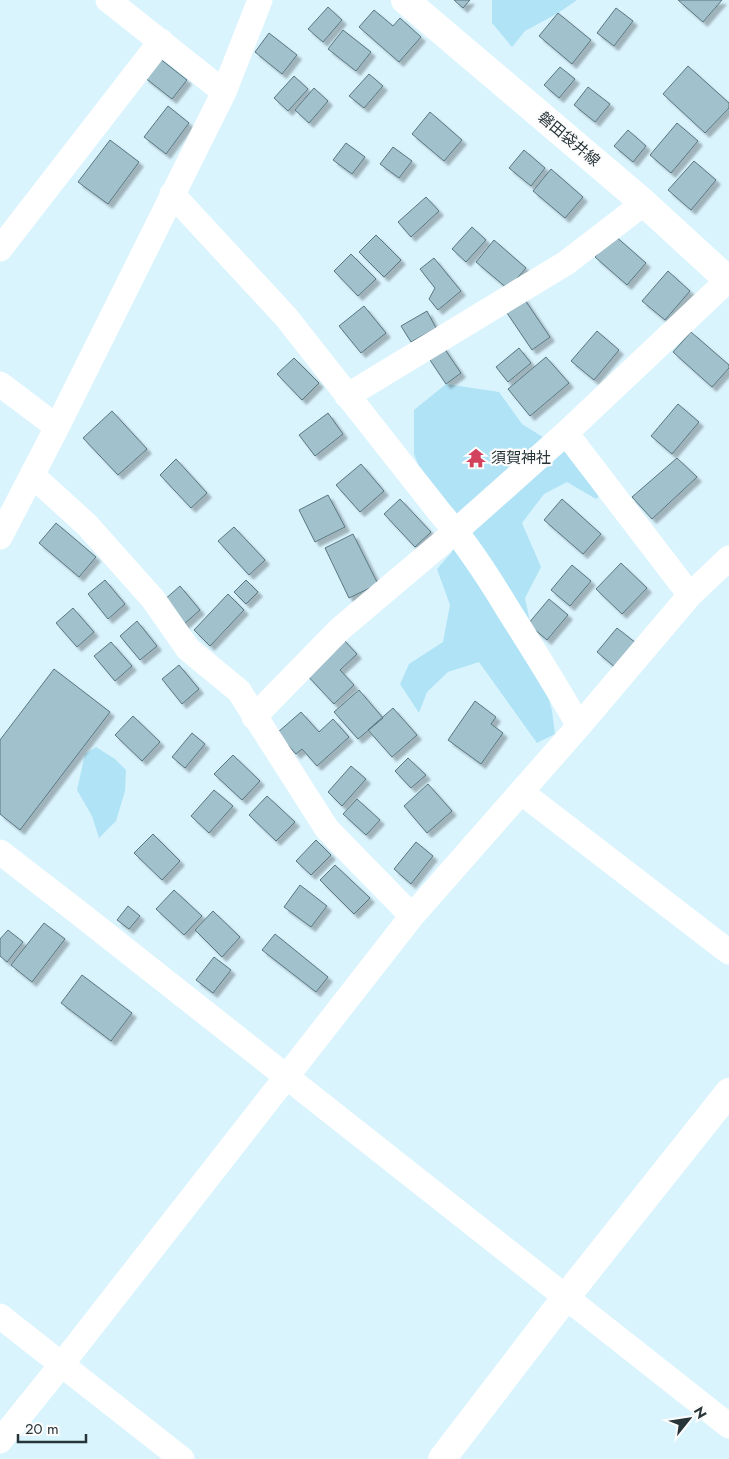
<svg xmlns="http://www.w3.org/2000/svg" width="729" height="1459" font-family="Jost,'Noto Sans JP',sans-serif">
	<defs>
		<filter id="shadow"><feDropShadow dx="4.5" dy="4.5" stdDeviation="1" flood-color="#0004"/></filter>
	</defs>
	<rect width="100%" height="100%" fill="#daf4fe"/>
	<path fill="#afe3f5" d="M 492,0 L 577,0 L 558,13 L 525,31 L 512,47 L 492,23 Z
		M 446,384 L 499,392 L 522,424 L 554,444 L 589,464 L 607,488 L 596,499 L 567,482 L 544,494 L 522,523 L 541,567 L 525,598 L 537,655 L 552,711 L 555,734 L 537,743 L 479,662 L 448,672 L 427,692 L 419,713 L 400,684 L 409,664 L 443,642 L 450,605 L 437,569 L 452,552 L 414,454 L 414,410 Z
		M 96,747 L 115,759 L 126,770 L 125,791 L 116,821 L 99,838 L 92,816 L 77,790 L 85,754 Z"/>
	<path fill="#a1c1cc" stroke="#597781" filter="url(#shadow)" d="M 454,0 L 470,0 L 463,8 Z
		M 678,0 L 722,0 L 703,22 Z
		M 328,7 L 342,20 L 323,42 L 308,29 Z
		M 616,8 L 633,21 L 614,46 L 597,33 Z
		M 374,10 L 393,26 L 400,18 L 421,37 L 399,62 L 359,27 Z
		M 558,13 L 591,40 L 572,64 L 539,36 Z
		M 343,30 L 371,52 L 356,71 L 328,49 Z
		M 269,33 L 297,55 L 282,74 L 255,52 Z
		M 159,58 L 187,80 L 172,99 L 144,77 Z
		M 688,66 L 729,103 L 729,108 L 705,133 L 663,94 Z
		M 560,67 L 575,79 L 559,98 L 544,85 Z
		M 369,74 L 383,86 L 364,108 L 349,96 Z
		M 294,76 L 308,89 L 288,111 L 274,98 Z
		M 588,87 L 610,104 L 595,122 L 574,105 Z
		M 314,88 L 328,101 L 309,123 L 295,110 Z
		M 168,106 L 189,123 L 166,154 L 144,137 Z
		M 430,112 L 462,140 L 444,161 L 412,134 Z
		M 677,123 L 698,141 L 671,173 L 650,155 Z
		M 628,130 L 646,146 L 633,162 L 614,146 Z
		M 110,140 L 139,162 L 108,204 L 78,182 Z
		M 346,143 L 365,157 L 352,174 L 333,160 Z
		M 393,147 L 412,161 L 399,178 L 380,164 Z
		M 524,150 L 545,168 L 531,186 L 509,168 Z
		M 694,161 L 716,180 L 691,210 L 668,190 Z
		M 551,169 L 583,197 L 565,218 L 533,191 Z
		M 426,197 L 439,211 L 411,237 L 398,222 Z
		M 472,227 L 486,240 L 466,262 L 452,249 Z
		M 376,235 L 401,260 L 384,277 L 359,252 Z
		M 614,235 L 646,263 L 627,285 L 595,257 Z
		M 494,240 L 526,268 L 508,289 L 476,262 Z
		M 351,254 L 376,279 L 358,296 L 334,271 Z
		M 434,258 L 461,291 L 438,310 L 429,299 L 435,288 L 420,269 Z
		M 668,271 L 690,291 L 665,320 L 642,301 Z
		M 523,297 L 550,337 L 532,350 L 505,310 Z
		M 364,306 L 386,333 L 361,353 L 339,326 Z
		M 427,311 L 436,328 L 411,342 L 401,326 Z
		M 597,331 L 619,350 L 594,380 L 571,361 Z
		M 691,332 L 729,365 L 729,368 L 712,387 L 673,352 Z
		M 442,345 L 461,373 L 446,384 L 428,357 Z
		M 519,348 L 531,363 L 508,382 L 496,367 Z
		M 546,357 L 569,383 L 530,416 L 508,389 Z
		M 294,358 L 319,383 L 302,400 L 277,374 Z
		M 678,404 L 699,422 L 672,454 L 651,436 Z
		M 112,411 L 147,449 L 118,475 L 83,438 Z
		M 328,413 L 343,434 L 315,456 L 299,435 Z
		M 677,458 L 697,477 L 652,519 L 632,497 Z
		M 176,459 L 207,493 L 191,508 L 160,475 Z
		M 361,464 L 384,491 L 360,512 L 336,485 Z
		M 328,495 L 345,527 L 315,542 L 299,510 Z
		M 400,499 L 431,532 L 415,547 L 384,514 Z
		M 562,499 L 601,534 L 583,554 L 544,520 Z
		M 56,523 L 96,557 L 79,577 L 39,543 Z
		M 234,527 L 265,560 L 249,575 L 218,541 Z
		M 353,534 L 378,584 L 349,598 L 325,548 Z
		M 621,563 L 647,588 L 622,614 L 596,589 Z
		M 572,565 L 591,581 L 570,606 L 551,590 Z
		M 105,580 L 125,604 L 108,619 L 88,594 Z
		M 246,580 L 258,592 L 246,604 L 234,592 Z
		M 180,586 L 200,610 L 183,625 L 163,601 Z
		M 228,594 L 244,610 L 210,646 L 194,630 Z
		M 549,599 L 568,615 L 547,640 L 528,624 Z
		M 73,608 L 94,632 L 77,647 L 56,623 Z
		M 137,621 L 157,646 L 140,660 L 120,636 Z
		M 617,628 L 636,643 L 616,668 L 597,652 Z
		M 342,638 L 357,654 L 340,670 L 354,685 L 334,704 L 305,673 Z
		M 111,642 L 132,666 L 115,681 L 94,656 Z
		M 179,665 L 199,689 L 182,704 L 162,679 Z
		M 54,669 L 110,712 L 20,830 L 0,814 L 0,740 Z
		M 359,690 L 383,718 L 358,739 L 334,712 Z
		M 475,701 L 496,717 L 491,724 L 503,733 L 481,764 L 448,740 Z
		M 393,708 L 417,735 L 392,757 L 368,730 Z
		M 301,712 L 319,732 L 333,719 L 349,737 L 317,766 L 302,749 L 296,754 L 277,733 Z
		M 133,716 L 160,742 L 142,761 L 115,735 Z
		M 192,733 L 205,744 L 185,768 L 172,757 Z
		M 233,755 L 260,781 L 242,800 L 214,774 Z
		M 408,758 L 426,775 L 411,788 L 395,771 Z
		M 351,766 L 366,779 L 342,806 L 328,792 Z
		M 428,784 L 452,811 L 427,833 L 404,806 Z
		M 214,790 L 233,806 L 209,833 L 191,816 Z
		M 267,796 L 295,822 L 276,841 L 249,815 Z
		M 357,799 L 380,820 L 366,835 L 343,814 Z
		M 153,834 L 180,861 L 162,880 L 134,853 Z
		M 316,840 L 331,855 L 311,875 L 296,861 Z
		M 416,842 L 433,856 L 411,884 L 394,869 Z
		M 335,865 L 370,898 L 354,914 L 320,880 Z
		M 300,885 L 327,906 L 311,927 L 284,907 Z
		M 174,890 L 202,916 L 184,935 L 156,909 Z
		M 128,906 L 140,916 L 129,929 L 117,920 Z
		M 213,911 L 240,937 L 222,957 L 195,930 Z
		M 44,923 L 65,939 L 32,982 L 11,965 Z
		M 8,930 L 23,942 L 7,962 L 0,956 L 0,939 Z
		M 275,934 L 328,977 L 316,992 L 262,950 Z
		M 214,957 L 231,970 L 213,993 L 196,980 Z
		M 82,975 L 132,1013 L 111,1041 L 61,1003 Z"/>
	<g fill="none" stroke-linecap="round" stroke-linejoin="round">
		<path stroke="#fff" stroke-width="25" d="M 108,0 L 224,92
			M 172,194 L 286,317 L 441,514 C 467,543 489,578 509,611 C 533,649 557,687 579,726
			M 0,249 L 161,41
			M 0,384 L 57,427
			M 347,396 L 566,263 L 644,203
			M 566,433 L 690,595
			M 32,475 L 87,525 L 153,599 L 188,649 L 239,691 L 327,829 L 412,916
			M 0,537 L 57,427 L 224,92 L 260,0
			M 254,717 L 340,629 L 456,531 L 566,433 L 728,280
			M 521,792 L 729,952
			M 0,852 L 79,913 L 729,1426
			M 0,1316 L 182,1459
			M 0,1441 L 62,1364 L 412,916 L 579,726 L 690,595 L 729,558"/>
		<path stroke="#fff" stroke-width="28" d="M 442,1459 L 566,1297 L 729,1092"/>
		<path stroke="#fff" stroke-width="28" d="M 405,0 L 644,203 L 729,281"/>
	</g>
	<defs>
		<symbol id="temple-bare" viewBox="-9 -9 18 18"><path d="M0-6L5-2H3V0L6.5 2.5H4V6H1.5V3h-3V6H-4V2.5H-6.5L-3 0V-2H-5Z" fill="#d3425c" stroke="#fcfcfc" stroke-width="2.5" paint-order="stroke"/></symbol>
	</defs>
	<g fill-rule="evenodd">
		<use href="#temple-bare" x="462" y="444" width="28" height="28"/>
	</g>
	<g text-anchor="middle" stroke-width="4.5" stroke-linejoin="round" paint-order="stroke">
		<g font-size="15" fill="#273438" stroke="#fcfcfc">
			<text transform="translate(569 139) rotate(40)" y="5">磐田袋井線</text>
		</g>
		<g font-size="15" fill="#273438" stroke="#fcfcfc" text-anchor="start">
			<text x="491" y="463">須賀神社</text>
		</g>
	</g>
	<g transform="translate(689 1419) rotate(60)" stroke="#fcfcfc" stroke-width="4" paint-order="stroke">
	<path d="M0-4L9 19L0 12L-9 19Z" fill="#273438"/>
	<text y="-8" font-size="14" font-weight="bold" text-anchor="middle" fill="#273438">N</text>
	</g>
	<path d="M18 1434v8h68v-8" fill="none" stroke="#273438" stroke-width="2.5"/>
	<text x="25" y="1434" font-size="15" fill="#273438" stroke="#fcfcfc" stroke-width="4" paint-order="stroke">20 m</text>
</svg>
